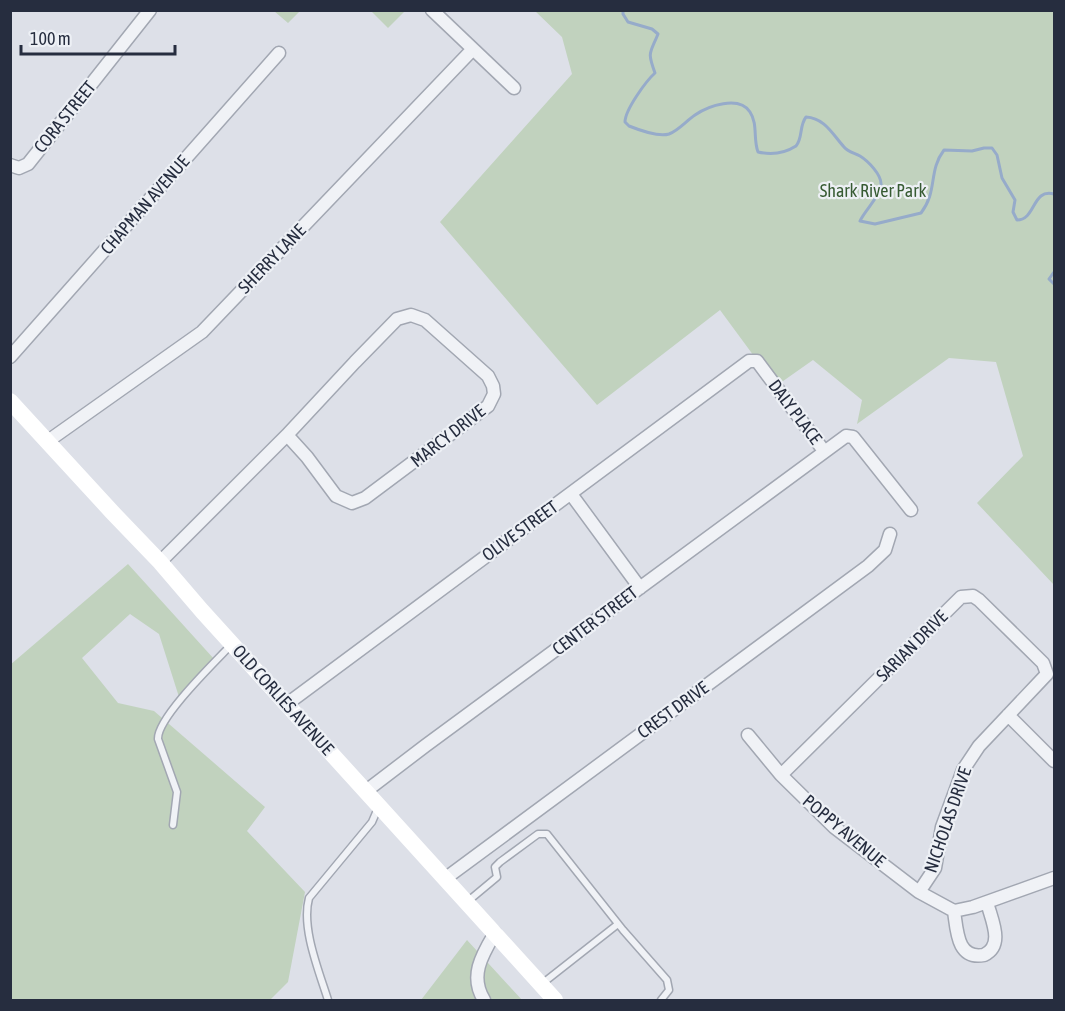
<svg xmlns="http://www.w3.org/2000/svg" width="1065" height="1011" font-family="'Asap Condensed',sans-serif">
	<rect width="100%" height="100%" fill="#dde0e8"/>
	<path fill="#c1d2be" d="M 274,11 L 300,11 L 288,23 Z
		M 371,11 L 405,11 L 388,28 Z
		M 535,11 L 1054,11 L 1054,585 L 977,503 L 1023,456 L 996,362 L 949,358 L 857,424 L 862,400 L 813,360 L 776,386 L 720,310 L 597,405 L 440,222 L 572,74 L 562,37 Z
		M 128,564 L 214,659 L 179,697 L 159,634 L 130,614 L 82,658 L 118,703 L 154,711 L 265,807 L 247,831 L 305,892 L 288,982 L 270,1000 L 11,1000 L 10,665 Z
		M 467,940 L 522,1000 L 421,1000 Z"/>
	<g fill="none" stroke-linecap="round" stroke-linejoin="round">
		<path stroke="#96abca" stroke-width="3" d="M 623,10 L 623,14 L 628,22 L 652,29 L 658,34 C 650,54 647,51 655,73 C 646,81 625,110 625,122 L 629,126 C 639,130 659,137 669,134 C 679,130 686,121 695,115 C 708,106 739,95 750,112 C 758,124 753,139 758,152 C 771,155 785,153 796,146 C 803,138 799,126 806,117 C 825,118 833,135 844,147 C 848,152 855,153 860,156 C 868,161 882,175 881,185 C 879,198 865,210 860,221 L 875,224 L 921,213 C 938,191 928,171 944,150 L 972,151 L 984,148 L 992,148 L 997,155 L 1002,178 L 1015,200 L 1013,212 L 1017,220 C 1036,220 1032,188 1054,194
			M 1054,272 L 1049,279 L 1054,284"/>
		<defs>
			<path id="lane" d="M 173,825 L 177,792 L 158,739 C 157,718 215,662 232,644
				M 467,902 L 497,877 L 495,867 L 500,862 L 538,834 L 547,834 L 623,930 L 667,980 L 669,990 L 661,1000
				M 543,983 L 618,924
				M 328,1000 C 319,971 301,928 309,898 L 372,822 L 378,808"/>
			<path id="street" d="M 432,10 L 514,88
				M 10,165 L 19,168 L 28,164 L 150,10
				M 411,315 L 425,320 L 488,376 L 493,386 L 494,394 L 488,406 L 365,498 L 352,503 L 336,496 L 307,457 L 287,435 L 355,362 L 397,319 Z
				M 10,357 L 279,53
				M 48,441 L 202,332 L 473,49
				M 571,494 L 640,588
				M 160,562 L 287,435
				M 287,704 L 749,361 L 757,361 L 824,451
				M 1008,715 L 1054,761
				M 748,735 L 781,775 L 834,827 L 919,892 L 954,911 L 973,907 L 1054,878
				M 781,775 L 961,597 L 973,596 L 979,600 L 1043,663 L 1047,674 L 979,746 L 963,770 L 942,827 L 935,868 L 919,892
				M 366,791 L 425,746 L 846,436 L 853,437 L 911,510
				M 446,878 L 868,566 L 885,550 L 890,534
				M 954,911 C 957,931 957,960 984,955 C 1005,945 991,919 987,902
				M 484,1000 C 469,976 482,955 495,933"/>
		</defs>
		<use href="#lane" stroke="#a2a7b2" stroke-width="9"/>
		<use href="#street" stroke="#a2a7b2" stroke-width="15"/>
		<use href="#lane" stroke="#f0f2f6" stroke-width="6"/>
		<use href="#street" stroke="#f0f2f6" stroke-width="12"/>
		<path stroke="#fff" stroke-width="16" d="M 10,401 L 112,512 L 160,562 L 202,611 L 555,1000"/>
	</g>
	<g text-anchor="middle" stroke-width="4.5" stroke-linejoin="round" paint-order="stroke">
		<g font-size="18" fill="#262d3f" stroke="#edf0f5">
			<text transform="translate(65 117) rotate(-51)" y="6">CORA STREET</text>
			<text transform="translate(145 205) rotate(-49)" y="6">CHAPMAN AVENUE</text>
			<text transform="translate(272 259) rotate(-46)" y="6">SHERRY LANE</text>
			<text transform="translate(795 412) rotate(53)" y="6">DALY PLACE</text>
			<text transform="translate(448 436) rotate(-38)" y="6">MARCY DRIVE</text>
			<text transform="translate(520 531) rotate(-36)" y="6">OLIVE STREET</text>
			<text transform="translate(595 621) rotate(-37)" y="6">CENTER STREET</text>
			<text transform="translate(912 646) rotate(-45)" y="6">SARIAN DRIVE</text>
			<text transform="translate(283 700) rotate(48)" y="6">OLD CORLIES AVENUE</text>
			<text transform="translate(673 710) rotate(-36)" y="6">CREST DRIVE</text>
			<text transform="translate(948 820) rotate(-71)" y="6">NICHOLAS DRIVE</text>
			<text transform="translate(844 831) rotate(40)" y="6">POPPY AVENUE</text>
		</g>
		<g font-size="18" fill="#375b33" stroke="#edf0f5">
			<text x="873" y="197">Shark River Park</text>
		</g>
	</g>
	<rect width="1065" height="1011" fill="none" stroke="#262d3f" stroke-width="24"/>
	<path d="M21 45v9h154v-9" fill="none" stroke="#262d3f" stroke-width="3"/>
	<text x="30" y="45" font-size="18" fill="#262d3f" stroke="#edf0f5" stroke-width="4.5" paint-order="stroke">100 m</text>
</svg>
